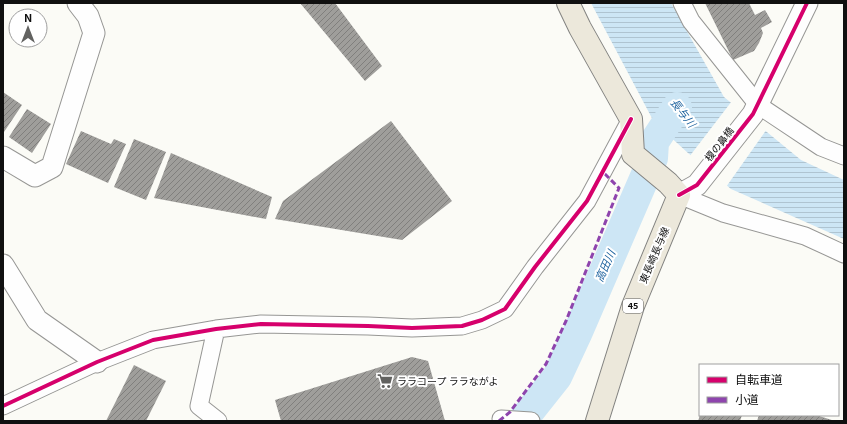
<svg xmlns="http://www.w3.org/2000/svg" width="847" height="424" font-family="Georgia,'Noto Sans JP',serif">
	<defs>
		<pattern id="water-rules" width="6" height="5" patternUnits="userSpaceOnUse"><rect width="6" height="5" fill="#cde6f5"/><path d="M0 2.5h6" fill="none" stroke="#afc4d1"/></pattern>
		<pattern id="building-hatch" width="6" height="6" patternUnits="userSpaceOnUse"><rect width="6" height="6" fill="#9f9e9b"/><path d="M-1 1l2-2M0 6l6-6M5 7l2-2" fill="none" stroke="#807f7d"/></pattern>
	</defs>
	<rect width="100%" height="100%" fill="#fbfbf6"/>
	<path fill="url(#water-rules)" d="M 591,3 L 671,3 L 724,97 L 801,160 L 844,180 L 844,239 L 731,189 L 688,153 L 654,122 Z"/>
	<path fill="#fbfbf6" d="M 732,101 L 767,129 L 726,187 L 689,157 Z"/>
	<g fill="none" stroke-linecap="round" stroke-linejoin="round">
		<path stroke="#cde6f5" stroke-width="30" d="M 522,421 L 557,377 L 577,334 L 653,158 L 654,142 L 677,107"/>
	</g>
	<path fill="url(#building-hatch)" d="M 300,3 L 335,3 L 382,66 L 365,81 Z
		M 705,3 L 749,3 L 755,15 L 765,10 L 772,22 L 761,28 L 763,33 L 759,43 L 754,51 L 733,60 Z
		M 3,92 L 22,105 L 4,132 L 3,131 Z
		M 27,109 L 51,124 L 32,153 L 9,137 Z
		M 391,121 L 452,201 L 402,240 L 275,219 L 283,201 Z
		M 81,131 L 111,144 L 114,139 L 126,144 L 108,183 L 66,164 Z
		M 134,139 L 166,152 L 146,200 L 114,187 Z
		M 171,153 L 272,197 L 266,219 L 154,198 Z
		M 412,357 L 428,361 L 445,421 L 281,421 L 275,400 Z
		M 134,365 L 166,381 L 146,421 L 106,421 Z
		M 700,415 L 742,415 L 740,421 L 698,421 Z
		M 759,415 L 816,415 L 835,421 L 757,421 Z"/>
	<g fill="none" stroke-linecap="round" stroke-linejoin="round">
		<defs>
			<path id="minor" d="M 682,3 L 691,21 L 758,105 L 821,147 L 844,156
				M 679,195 L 723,213 L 805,236 L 844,254
				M 216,329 L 199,406 L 218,421
				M 3,406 L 97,362 L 153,340 L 216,329 L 261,324 L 368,326 L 412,328 L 462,326 L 482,320 L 505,309 L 535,267 L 587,201 L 631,119
				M 501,419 L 531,421"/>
			<path id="tertiary" d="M 3,157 L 35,176 L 52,167 L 94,33 L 88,16 L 78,3
				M 679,195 L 697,185 L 753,114 L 807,3
				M 3,265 L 37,320 L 97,362"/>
			<path id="primary" d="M 568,3 L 580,28 L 631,119 L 633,154 L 668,183 L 679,195 L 633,306 L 597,421"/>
		</defs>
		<use href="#minor" stroke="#969694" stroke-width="19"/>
		<use href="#tertiary" stroke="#969694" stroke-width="23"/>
		<use href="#primary" stroke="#838381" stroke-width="24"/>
		<use href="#minor" stroke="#fefefe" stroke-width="17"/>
		<use href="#tertiary" stroke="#fefefe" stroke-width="21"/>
		<use href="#primary" stroke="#ece8db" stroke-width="22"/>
		<path stroke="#8e44ad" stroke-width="3" stroke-dasharray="6 3" stroke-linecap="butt" d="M 499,421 L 510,412 L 546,364 L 566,321 L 619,188 L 603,172"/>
		<defs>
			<path id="cycleway" d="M 679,195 L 697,185 L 753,114 L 807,3
				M 3,406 L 97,362 L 153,340 L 216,329 L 261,324 L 368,326 L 412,328 L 462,326 L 482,320 L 505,309 L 535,267 L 587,201 L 631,119"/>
		</defs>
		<use href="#cycleway" stroke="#fff" stroke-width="6"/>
		<use href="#cycleway" stroke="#d6006c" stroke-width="4"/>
	</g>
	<defs>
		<symbol id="supermarket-bare" viewBox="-9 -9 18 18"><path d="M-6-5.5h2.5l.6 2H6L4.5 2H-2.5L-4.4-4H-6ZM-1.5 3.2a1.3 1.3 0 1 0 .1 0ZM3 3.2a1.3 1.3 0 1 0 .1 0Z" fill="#626260" stroke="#fff" stroke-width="2.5" paint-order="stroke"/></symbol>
	</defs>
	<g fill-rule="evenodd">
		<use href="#supermarket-bare" x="374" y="370" width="22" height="22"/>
	</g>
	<g text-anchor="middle" stroke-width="4" stroke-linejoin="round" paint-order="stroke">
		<rect fill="#fff" stroke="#585858" stroke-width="1" x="623" y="299" width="20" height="14" rx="3"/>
		<g font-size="9" font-weight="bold" fill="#101010">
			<text x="633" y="309">45</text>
		</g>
		<g font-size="10" fill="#101010" stroke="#fff">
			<text transform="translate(719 144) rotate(-52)" y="4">榎の鼻橋</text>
			<text transform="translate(654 255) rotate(-67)" y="4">東長崎長与線</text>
		</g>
		<g font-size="10" fill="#101010" stroke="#fff" text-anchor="start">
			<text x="397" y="385">ララコープ ララながよ</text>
		</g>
		<g font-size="11" font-style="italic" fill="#1d629e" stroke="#fff">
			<text transform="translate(683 113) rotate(52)" y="4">長与川</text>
			<text transform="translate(605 266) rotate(-66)" y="4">高田川</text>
		</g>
	</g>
	<rect width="847" height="424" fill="none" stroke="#101010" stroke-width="8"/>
	<rect x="699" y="364" width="140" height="52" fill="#ffffff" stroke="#9f9f9f"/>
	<rect x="707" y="377" width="20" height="6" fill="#d6006c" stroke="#9f9f9f"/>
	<text x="735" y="384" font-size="12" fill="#101010">自転車道</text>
	<rect x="707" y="397" width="20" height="6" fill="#8e44ad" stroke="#9f9f9f"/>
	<text x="735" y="404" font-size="12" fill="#101010">小道</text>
	<g transform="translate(28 28)"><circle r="19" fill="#ffffff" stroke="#9f9f9f"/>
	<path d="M0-3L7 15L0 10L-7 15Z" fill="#626260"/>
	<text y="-6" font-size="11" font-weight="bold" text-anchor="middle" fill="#101010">N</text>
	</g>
</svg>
